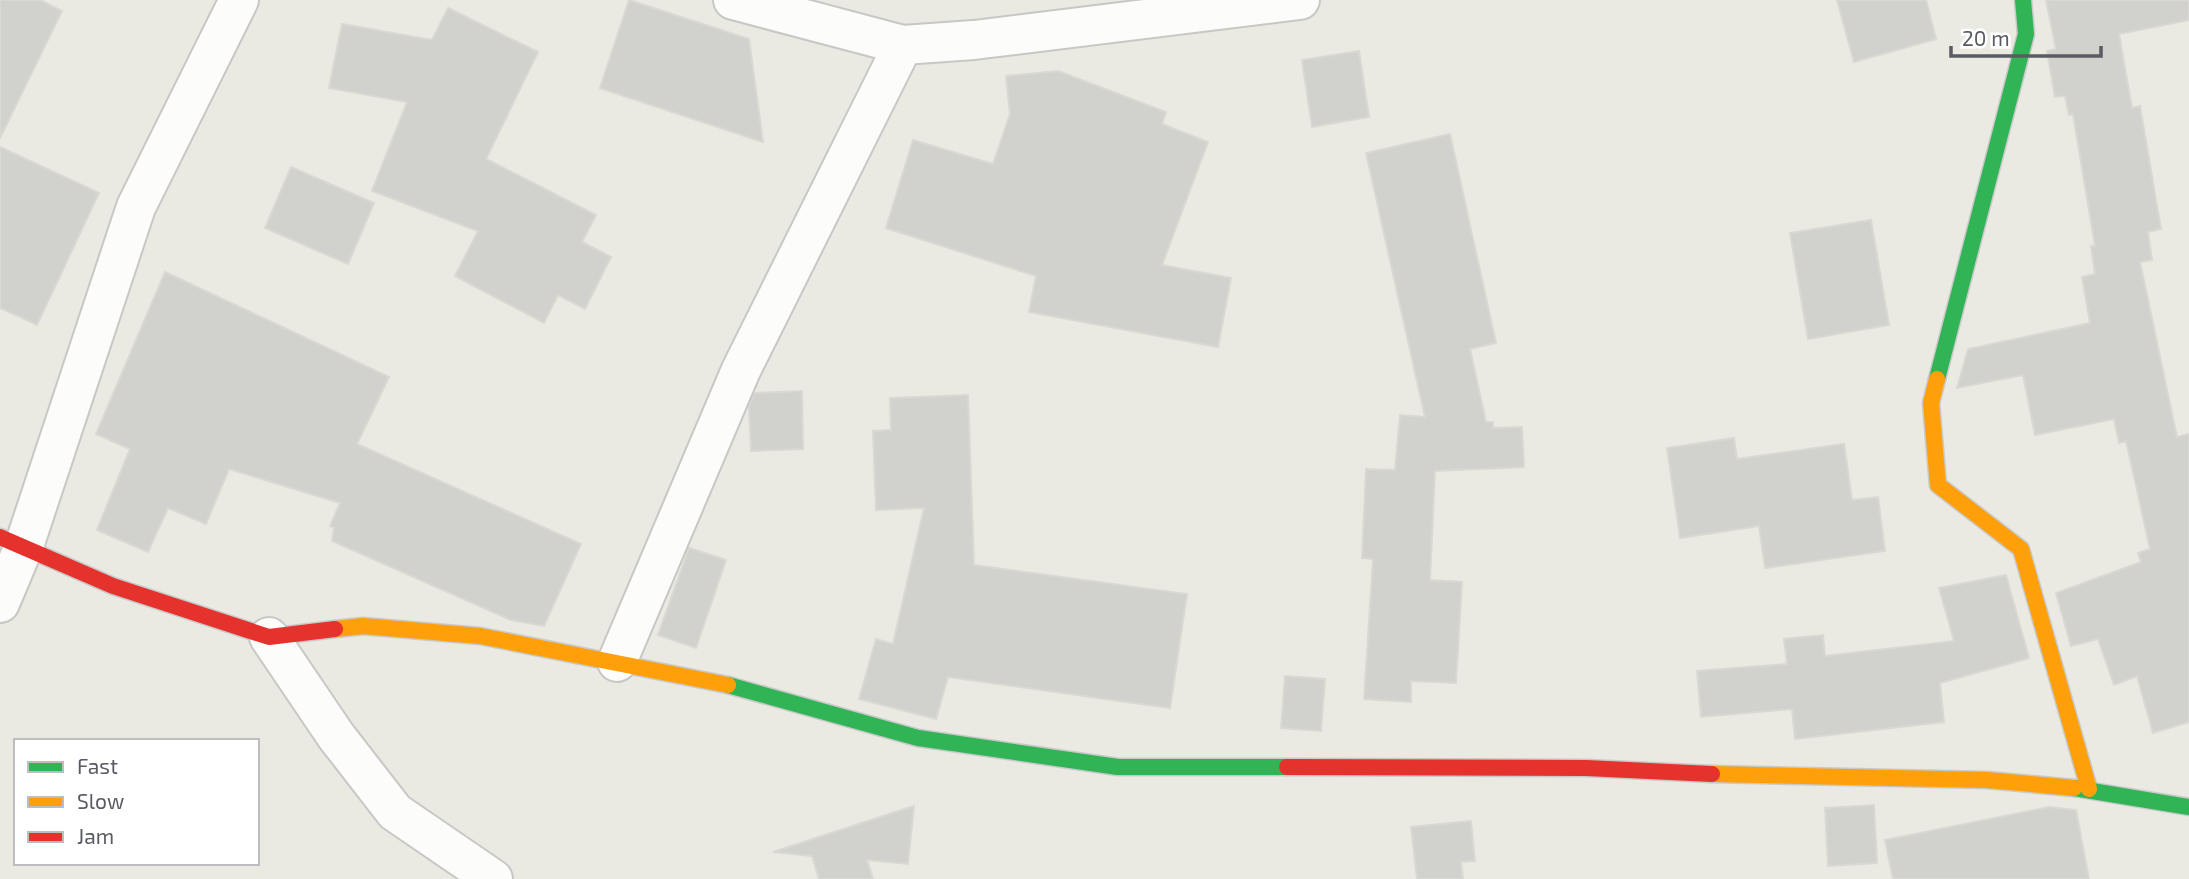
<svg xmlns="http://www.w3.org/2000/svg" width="2189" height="879" font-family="'Exo 2',sans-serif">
	<rect width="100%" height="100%" fill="#eaeae3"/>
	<path fill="#d1d1cd" stroke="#dad8d2" stroke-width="2" d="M 0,0 L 40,0 L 62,11 L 0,138 Z
		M 629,0 L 749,39 L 763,142 L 600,88 Z
		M 1837,0 L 1926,0 L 1936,39 L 1854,62 Z
		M 2046,0 L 2189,0 L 2189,20 L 2119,34 L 2132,108 L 2140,106 L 2161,229 L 2148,232 L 2152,260 L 2140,262 L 2177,437 L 2189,434 L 2189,722 L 2153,733 L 2137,676 L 2114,685 L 2098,639 L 2071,646 L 2056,593 L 2141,562 L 2138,553 L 2150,549 L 2126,441 L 2119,443 L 2114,419 L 2035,435 L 2023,375 L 1957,388 L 1968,349 L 2090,323 L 2082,277 L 2095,274 L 2091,246 L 2095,246 L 2073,114 L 2069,115 L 2065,96 L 2055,97 L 2047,51 L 2056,49 Z
		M 448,8 L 538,52 L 486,159 L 596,215 L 582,242 L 611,257 L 585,309 L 558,295 L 544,323 L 455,276 L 478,231 L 372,191 L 407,102 L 329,88 L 342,24 L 432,40 Z
		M 1359,51 L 1369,117 L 1312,127 L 1302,60 Z
		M 1058,71 L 1166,112 L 1162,124 L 1208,142 L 1162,265 L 1231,278 L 1218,347 L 1029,312 L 1036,276 L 886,228 L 913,140 L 993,164 L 1010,114 L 1006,76 Z
		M 1450,134 L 1496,343 L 1470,349 L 1486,422 L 1493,422 L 1493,428 L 1522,427 L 1524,467 L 1435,471 L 1430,580 L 1462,582 L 1456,683 L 1411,681 L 1411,702 L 1364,699 L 1373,559 L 1362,558 L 1366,469 L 1395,470 L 1400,415 L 1425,417 L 1366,153 Z
		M 0,147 L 99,193 L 37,325 L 0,308 Z
		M 291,167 L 374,203 L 348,264 L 265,228 Z
		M 1871,220 L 1889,325 L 1808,339 L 1790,233 Z
		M 165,272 L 389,377 L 357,444 L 581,544 L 544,626 L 511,620 L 332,541 L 334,528 L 330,526 L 340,503 L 229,469 L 206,524 L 168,508 L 148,552 L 97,530 L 130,449 L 96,434 Z
		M 802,391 L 803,449 L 751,451 L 749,406 L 755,393 Z
		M 968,395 L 974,565 L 1187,594 L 1170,708 L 948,677 L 936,719 L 859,699 L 876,639 L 893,644 L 924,508 L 876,510 L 873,431 L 891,430 L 890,398 Z
		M 1734,438 L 1737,459 L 1844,444 L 1852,500 L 1878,497 L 1885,551 L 1765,568 L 1759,526 L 1680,538 L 1667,448 Z
		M 689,548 L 726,560 L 696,648 L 658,635 Z
		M 2006,575 L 2029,658 L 1940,683 L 1944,722 L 1795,739 L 1792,709 L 1701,717 L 1697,671 L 1787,664 L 1784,639 L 1823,635 L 1825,656 L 1954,641 L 1939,588 Z
		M 1285,676 L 1325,679 L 1321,731 L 1281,728 Z
		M 1874,805 L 1877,863 L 1828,866 L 1825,808 Z
		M 914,806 L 908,864 L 867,860 L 873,879 L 819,879 L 812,856 L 773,852 Z
		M 2049,807 L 2076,810 L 2089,879 L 1893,879 L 1885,840 Z
		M 1471,821 L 1475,861 L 1461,862 L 1463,879 L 1417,879 L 1411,827 Z"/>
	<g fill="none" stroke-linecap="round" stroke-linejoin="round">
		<defs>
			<path id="street" d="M 733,0 L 903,45 L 974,40 L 1300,0
				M 0,603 L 24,546 L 136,207 L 239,0
				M 269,637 L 336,736 L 395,812 L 493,879
				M 617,662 L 741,370 L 903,45"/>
			<path id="fast" d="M 1937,379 L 2026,34 L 2023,0
				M 728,685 L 918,738 L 1118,767 L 1287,767
				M 2074,788 L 2189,807"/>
			<path id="slow" d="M 1937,379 L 1931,403 L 1938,485 L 2021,549 L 2089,789
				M 335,629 L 363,626 L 480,636 L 728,685
				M 1712,774 L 1987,780 L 2074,788"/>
			<path id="jam" d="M 0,537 L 113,586 L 269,637 L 335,629
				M 1287,767 L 1586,768 L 1712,774"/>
		</defs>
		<use href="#street" stroke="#c7c7c6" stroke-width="42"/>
		<use href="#fast" stroke="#c9c9c9" stroke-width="19"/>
		<use href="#slow" stroke="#c9c9c9" stroke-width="19"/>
		<use href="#jam" stroke="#c9c9c9" stroke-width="19"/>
		<use href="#street" stroke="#fcfcfb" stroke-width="38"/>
		<use href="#fast" stroke="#30b455" stroke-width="16"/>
		<use href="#slow" stroke="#ff9f0a" stroke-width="16"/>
		<use href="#jam" stroke="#e5322d" stroke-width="16"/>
	</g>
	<rect x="14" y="739" width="245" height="126" fill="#ffffff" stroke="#bdbdc0" stroke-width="2"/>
	<rect x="28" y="762" width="35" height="10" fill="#30b455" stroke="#bdbdc0" stroke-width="2"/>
	<text x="77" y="774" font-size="21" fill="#595b62">Fast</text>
	<rect x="28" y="797" width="35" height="10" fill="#ff9f0a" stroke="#bdbdc0" stroke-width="2"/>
	<text x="77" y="809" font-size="21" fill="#595b62">Slow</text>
	<rect x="28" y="832" width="35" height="10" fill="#e5322d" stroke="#bdbdc0" stroke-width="2"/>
	<text x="77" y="844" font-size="21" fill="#595b62">Jam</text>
	<path d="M1951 46v10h150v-10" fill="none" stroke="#595b62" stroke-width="3.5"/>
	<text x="1962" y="46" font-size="21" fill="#595b62" stroke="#ffffff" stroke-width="5" paint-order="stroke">20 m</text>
</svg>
